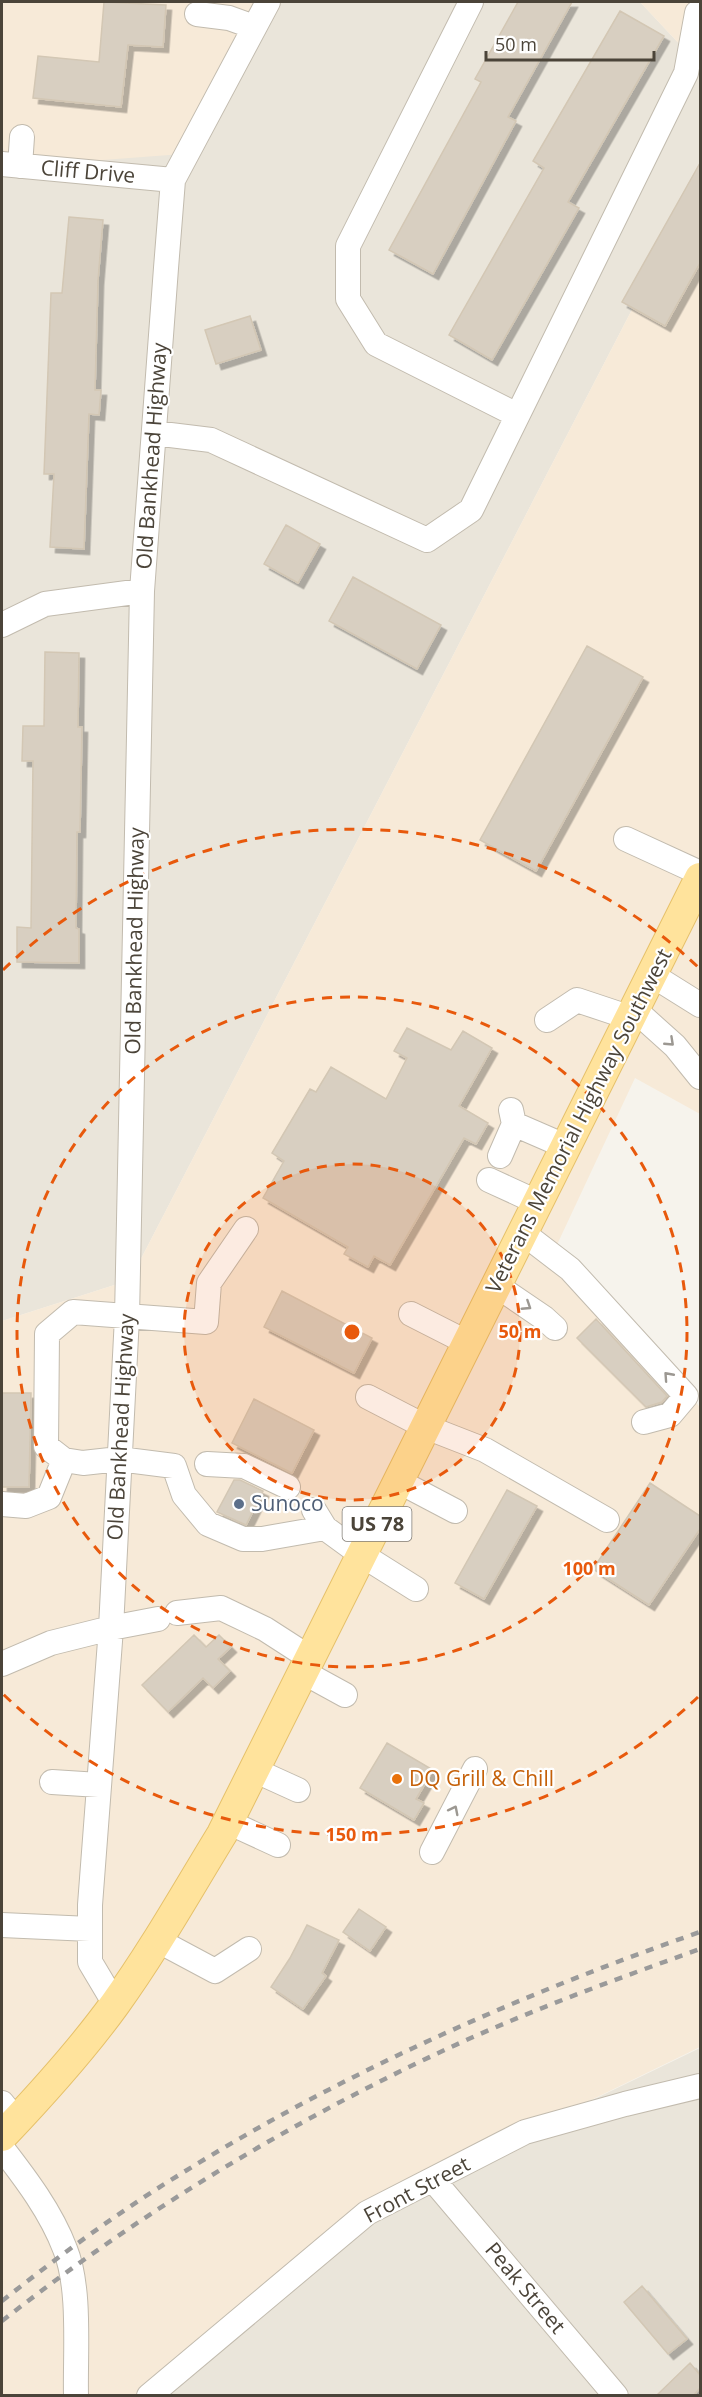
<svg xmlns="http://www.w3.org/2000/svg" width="702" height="2397" font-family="'Open Sans',sans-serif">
	<defs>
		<filter id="shadow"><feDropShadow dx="5.5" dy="5.5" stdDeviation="0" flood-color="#0004"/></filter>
	</defs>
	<rect width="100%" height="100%" fill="#f6f3ec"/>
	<path fill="#eae5da" d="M 276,2 L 640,2 L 700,66 L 700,178 L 130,1280 L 2,1321 L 2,144 L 9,167 Z
		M 700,2048 L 700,2395 L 165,2396 L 404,2191 Z"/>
	<path fill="#f7ead8" d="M 2,2 L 276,2 L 196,153 L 9,167 L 2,144 Z
		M 640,2 L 700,2 L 700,66 Z
		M 700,178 L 700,1114 L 635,1078 L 555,1249 L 700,1407 L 700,2047 L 404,2191 L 165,2395 L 2,2395 L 2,1321 L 130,1280 Z"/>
	<path fill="#d8cfc1" stroke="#d3c7b4" stroke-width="1.5" filter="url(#shadow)" d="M 104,2 L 166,5 L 163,47 L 128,45 L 121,107 L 33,98 L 38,56 L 99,62 Z
		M 518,2 L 572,2 L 508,117 L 516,121 L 433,274 L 389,250 L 481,82 L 475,79 Z
		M 620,11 L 664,36 L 568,202 L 579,208 L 492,360 L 449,335 L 544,168 L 533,161 Z
		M 700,163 L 700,263 L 665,326 L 622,302 Z
		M 69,217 L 103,220 L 98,280 L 95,390 L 101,390 L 99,415 L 89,414 L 84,549 L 50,547 L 54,474 L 44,474 L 51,293 L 62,293 Z
		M 250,316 L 261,350 L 216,364 L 205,330 Z
		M 286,525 L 320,544 L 298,583 L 264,564 Z
		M 353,577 L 441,625 L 417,669 L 329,621 Z
		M 587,646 L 643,677 L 536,871 L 480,840 Z
		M 45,652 L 79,653 L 78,727 L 82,727 L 80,832 L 77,832 L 76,928 L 79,929 L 79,963 L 17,962 L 17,927 L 31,928 L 33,761 L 22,761 L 23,726 L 44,726 Z
		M 407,1028 L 451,1050 L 463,1031 L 492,1048 L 459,1106 L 488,1123 L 476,1144 L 464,1138 L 390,1265 L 374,1256 L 368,1267 L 344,1254 L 348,1247 L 263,1198 L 284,1161 L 272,1153 L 310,1089 L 316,1092 L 331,1067 L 386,1099 L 407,1058 L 394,1051 Z
		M 282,1291 L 372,1338 L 354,1373 L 264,1327 Z
		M 596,1319 L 667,1396 L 662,1402 L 646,1407 L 577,1338 Z
		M 2,1393 L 31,1393 L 29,1487 L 2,1487 Z
		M 254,1399 L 314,1430 L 292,1473 L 232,1443 Z
		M 234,1480 L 240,1480 L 263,1491 L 246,1525 L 217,1512 Z
		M 650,1483 L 700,1516 L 700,1529 L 649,1605 L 593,1569 Z
		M 507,1490 L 537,1506 L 484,1599 L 455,1583 Z
		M 194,1635 L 206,1647 L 219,1635 L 231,1647 L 218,1659 L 230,1671 L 213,1688 L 203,1678 L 168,1712 L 142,1685 Z
		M 387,1743 L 433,1770 L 416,1799 L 424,1803 L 414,1820 L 360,1788 Z
		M 359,1909 L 386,1927 L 370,1951 L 343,1932 Z
		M 307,1925 L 339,1940 L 322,1973 L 326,1976 L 303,2009 L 271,1987 L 290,1958 Z
		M 642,2286 L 687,2339 L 668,2354 L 624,2302 Z
		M 690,2363 L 700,2375 L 700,2388 L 693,2396 L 656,2396 Z"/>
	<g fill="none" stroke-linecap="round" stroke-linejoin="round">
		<defs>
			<path id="minor" d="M 471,2 L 348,246 L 348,299 L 376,344 L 517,415
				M 197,14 L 229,18 L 254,27
				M 2,164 L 173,180
				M 20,166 L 22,137
				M 154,433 L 211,440 L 427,540 L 471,510 L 686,73 L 697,13
				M 2,625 L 45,604 L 142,591
				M 626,839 L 700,873
				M 652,975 L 700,1005
				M 635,1010 L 675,1046 L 700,1077
				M 547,1020 L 577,1000 L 631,1018
				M 514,1124 L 567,1147
				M 500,1156 L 514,1124 L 511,1110
				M 489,1180 L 539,1203
				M 246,1229 L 209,1283 L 206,1322 L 73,1312 L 47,1334 L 46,1446 L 64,1460 L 83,1463 L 119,1459 L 174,1466 L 184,1495 L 208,1524 L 243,1539 L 262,1539 L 325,1528
				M 523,1233 L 570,1269 L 686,1396 L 670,1415 L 644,1422
				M 497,1286 L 544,1318 L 555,1328
				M 411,1314 L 468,1343
				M 368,1397 L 426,1427 L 485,1450 L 607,1520
				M 207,1464 L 244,1466 L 288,1487
				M 398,1481 L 455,1511
				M 2,1504 L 26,1506 L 49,1497 L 64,1460
				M 314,1510 L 325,1528 L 362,1555 L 416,1589
				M 177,1613 L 221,1608 L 265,1629 L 310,1658
				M 2,1664 L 51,1643 L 111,1628 L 158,1619
				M 303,1672 L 345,1695
				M 254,1770 L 298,1790
				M 52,1782 L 99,1785
				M 228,1822 L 278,1845
				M 432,1852 L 475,1769
				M 2,1925 L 90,1929
				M 157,1940 L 215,1971 L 249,1949
				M 115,2004 L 90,1962 L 90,1905 L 111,1628 L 127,1317 L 142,591 L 166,268 L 173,180 L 268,2
				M 2,2103 L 16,2120
				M 2,2148 C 26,2179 51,2212 65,2249 C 81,2288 75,2353 76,2396
				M 434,2181 L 616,2396
				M 149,2396 L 367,2213 L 525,2132 L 625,2104 L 700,2086"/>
			<path id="major" d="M 2,2136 C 42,2094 81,2051 115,2004 C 154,1950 187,1891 222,1834 L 700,878"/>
		</defs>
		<use href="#minor" stroke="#c2bbae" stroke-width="26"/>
		<use href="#major" stroke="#e6c16a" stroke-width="32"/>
		<use href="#minor" stroke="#fff" stroke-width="24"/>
		<use href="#major" stroke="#ffe39c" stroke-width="30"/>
		<path stroke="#9a9a9a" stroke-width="4.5" stroke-dasharray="8 8" stroke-linecap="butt" d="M 2,2301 C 59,2256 117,2213 179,2175 C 342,2073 519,1995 700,1932
			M 2,2321 C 136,2216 280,2128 434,2055 C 520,2014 611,1981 700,1949"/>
	</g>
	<defs><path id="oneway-chevron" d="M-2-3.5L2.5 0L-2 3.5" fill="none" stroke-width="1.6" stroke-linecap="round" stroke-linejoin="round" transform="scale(1.5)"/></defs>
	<g stroke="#9c9892">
		<use href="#oneway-chevron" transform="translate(670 1042) rotate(43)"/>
		<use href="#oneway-chevron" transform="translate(527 1306) rotate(33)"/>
		<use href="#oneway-chevron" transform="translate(668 1376) rotate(-132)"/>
		<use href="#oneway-chevron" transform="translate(454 1810) rotate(-63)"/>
	</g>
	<circle cx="352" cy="1332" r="168" fill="#e8590c" fill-opacity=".12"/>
	<g fill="none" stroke="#e8590c" stroke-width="3" stroke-dasharray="10 8">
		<circle cx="352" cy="1332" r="168"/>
		<circle cx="352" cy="1332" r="335"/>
		<path d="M698 1697A503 503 0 0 1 3 1694M3 970A503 503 0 0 1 698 967"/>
	</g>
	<circle fill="#5c6f8a" stroke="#fff" stroke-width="2" cx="239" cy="1504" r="6"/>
	<circle fill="#e8710a" stroke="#fff" stroke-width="2" cx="397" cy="1779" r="6"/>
	<g text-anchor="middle" stroke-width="4.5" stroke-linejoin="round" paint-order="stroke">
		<rect fill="#fff" stroke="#817c74" stroke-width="1.5" x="342.5" y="1507" width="69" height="34" rx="4.5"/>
		<g font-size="20" font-weight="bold" fill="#4b4439">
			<text x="377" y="1531">US 78</text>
		</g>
		<g font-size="21" fill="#4b4439" stroke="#fff">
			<text transform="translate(88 172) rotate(5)" y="7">Cliff Drive</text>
			<text transform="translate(152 456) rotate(-86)" y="7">Old Bankhead Highway</text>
			<text transform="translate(135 941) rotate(-89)" y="7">Old Bankhead Highway</text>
			<text transform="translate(579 1121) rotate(-63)" y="7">Veterans Memorial Highway Southwest</text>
			<text transform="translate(121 1427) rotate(-87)" y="7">Old Bankhead Highway</text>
			<text transform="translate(417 2190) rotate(-28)" y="7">Front Street</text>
			<text transform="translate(525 2288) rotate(50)" y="7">Peak Street</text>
		</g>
		<g font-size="21" fill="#4e5e75" stroke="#fff" text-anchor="start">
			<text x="251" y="1511">Sunoco</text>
		</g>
		<g font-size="21" fill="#c56008" stroke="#fff" text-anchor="start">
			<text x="409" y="1786">DQ Grill &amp; Chill</text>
		</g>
	</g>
	<circle cx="352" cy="1332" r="9" fill="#e8590c" stroke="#fff" stroke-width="3"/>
	<g font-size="18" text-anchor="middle" font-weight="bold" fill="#e8590c" stroke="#fff" stroke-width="4.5" stroke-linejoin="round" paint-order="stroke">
		<text x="520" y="1338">50 m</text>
		<text x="589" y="1575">100 m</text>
		<text x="352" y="1841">150 m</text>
	</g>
	<rect width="702" height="2397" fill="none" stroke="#4b4439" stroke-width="6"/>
	<path d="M486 51v9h168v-9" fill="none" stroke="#4b4439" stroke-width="3"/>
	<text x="495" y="51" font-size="18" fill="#4b4439" stroke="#ffffff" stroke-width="4.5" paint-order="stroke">50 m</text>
</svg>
